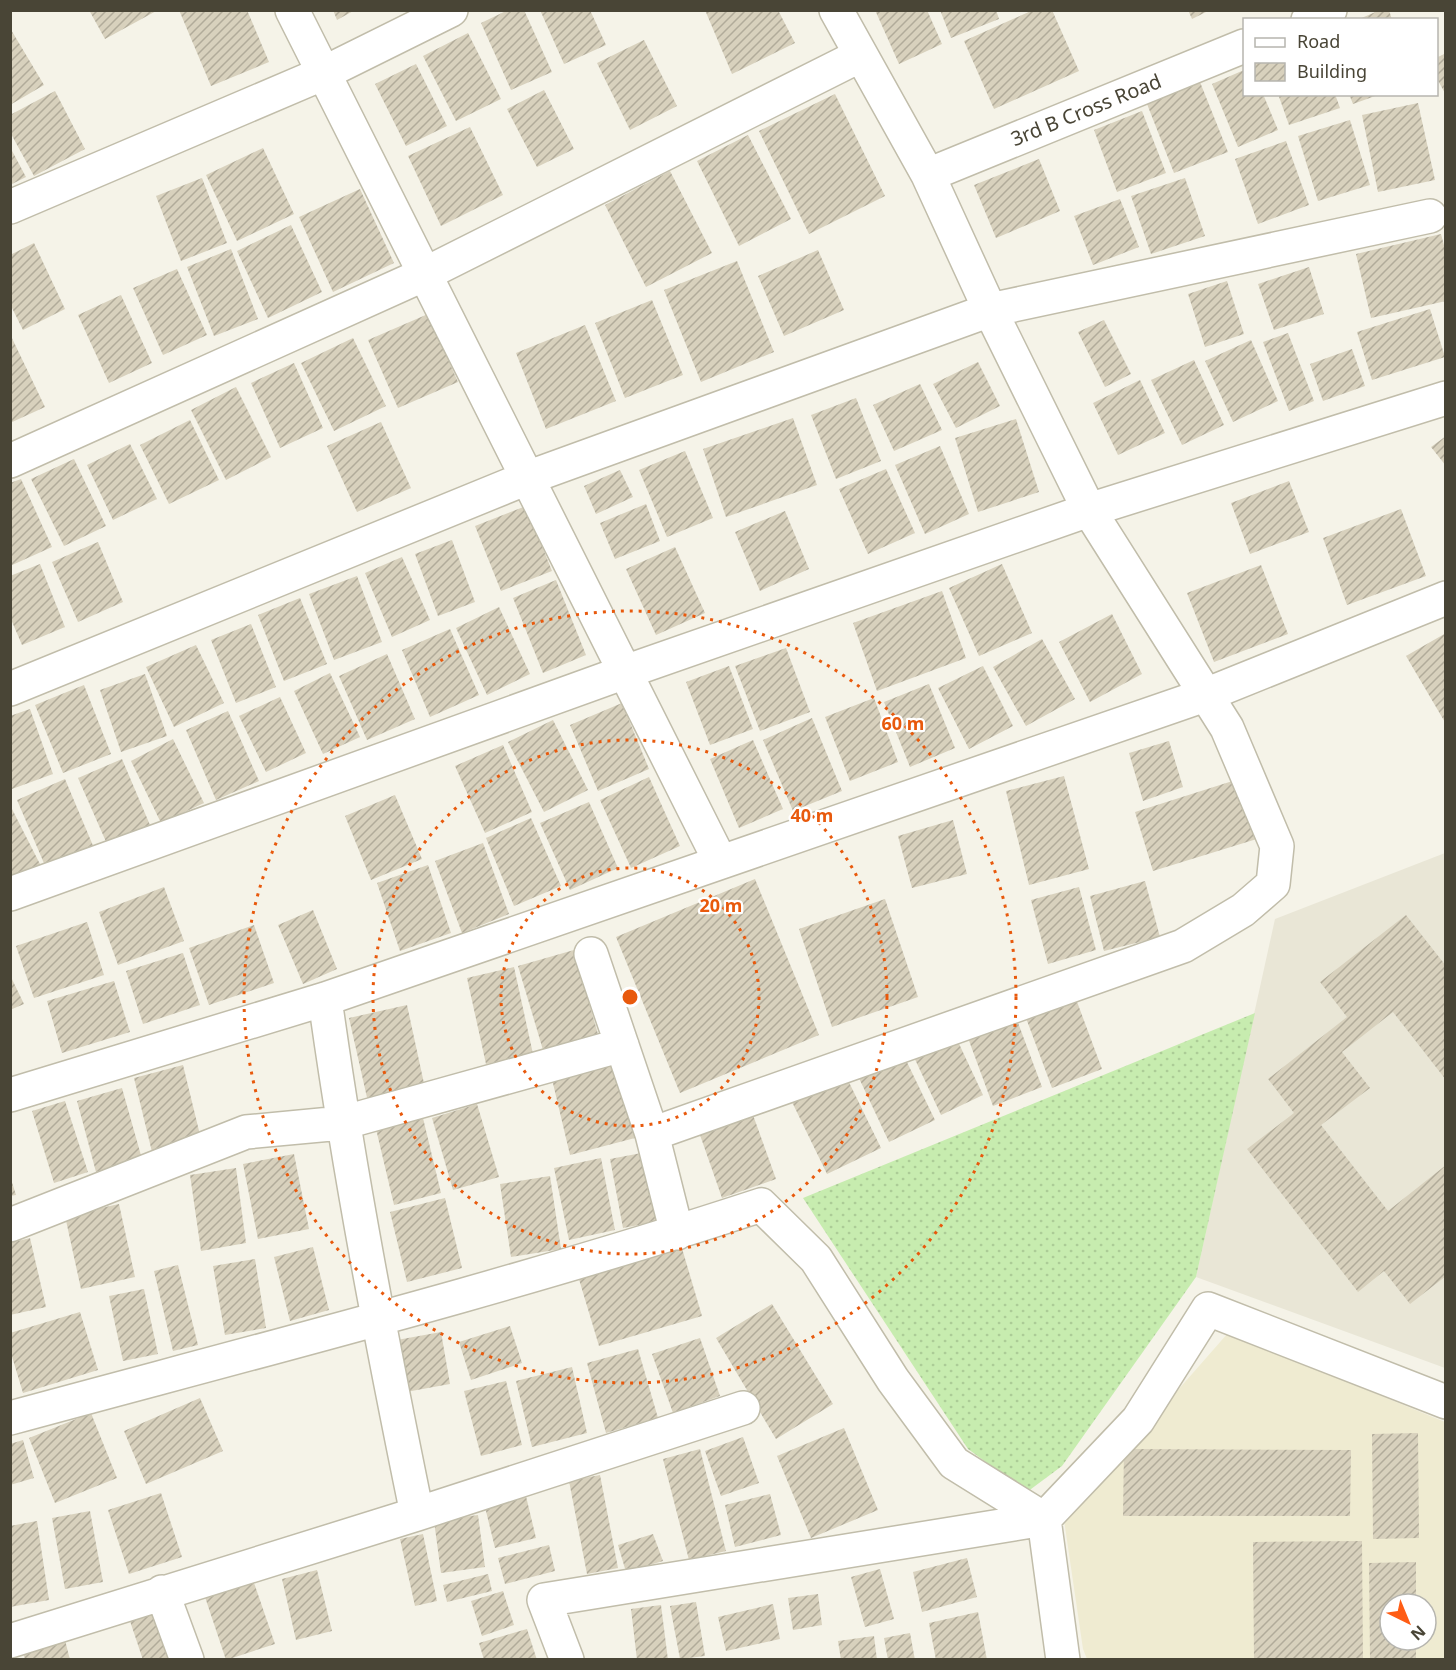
<svg xmlns="http://www.w3.org/2000/svg" width="1456" height="1670" font-family="'Noto Sans',sans-serif">
	<defs>
		<pattern id="grass-dots" width="8" height="8" patternUnits="userSpaceOnUse" patternTransform="scale(1.5)"><rect width="8" height="8" fill="#c7ecaf"/><path d="M2 2h.1M6 6h.1" fill="none" stroke="#accc97" stroke-width="1.8" stroke-linecap="round"/></pattern>
		<pattern id="building-hatch" width="6" height="6" patternUnits="userSpaceOnUse" patternTransform="scale(1.5)"><rect width="6" height="6" fill="#d8d1bd"/><path d="M-1 1l2-2M0 6l6-6M5 7l2-2" fill="none" stroke="#b1ab9a"/></pattern>
	</defs>
	<rect width="100%" height="100%" fill="#f5f3e8"/>
	<path fill="#e9e6d6" d="M 1445,853 L 1445,1368 L 1196,1277 L 1275,919 Z"/>
	<path fill="#efebd1" fill-rule="evenodd" d="M 1228,1333 L 1445,1422 L 1445,1659 L 1087,1659 L 1083,1649 L 1064,1520 ZM 1390,1604 L 1426,1604 L 1426,1640 L 1390,1640 Z"/>
	<path fill="url(#grass-dots)" d="M 1255,1013 L 1196,1277 L 1062,1466 L 1027,1492 L 968,1449 L 803,1198 Z"/>
	<path fill="url(#building-hatch)" d="M 89,10 L 158,10 L 105,39 Z
		M 179,10 L 247,10 L 269,62 L 211,86 Z
		M 333,10 L 355,10 L 337,20 Z
		M 508,10 L 524,10 L 552,72 L 511,90 L 481,23 Z
		M 540,10 L 590,10 L 606,45 L 564,64 Z
		M 705,10 L 778,10 L 795,43 L 732,74 Z
		M 875,10 L 927,10 L 942,44 L 899,64 Z
		M 940,10 L 996,10 L 999,19 L 951,38 Z
		M 1033,10 L 1052,10 L 1079,71 L 994,109 L 964,41 Z
		M 1188,10 L 1210,10 L 1192,19 Z
		M 1380,10 L 1389,10 L 1392,20 L 1357,20 Z
		M 10,28 L 44,85 L 10,105 Z
		M 468,33 L 501,99 L 456,121 L 423,56 Z
		M 644,40 L 677,106 L 630,130 L 597,63 Z
		M 1446,53 L 1446,95 L 1436,77 L 1436,58 Z
		M 416,64 L 447,126 L 406,146 L 375,84 Z
		M 1244,70 L 1244,94 L 1263,94 L 1278,130 L 1238,147 L 1212,84 Z
		M 1200,82 L 1228,152 L 1174,173 L 1147,104 Z
		M 544,90 L 574,149 L 537,167 L 507,109 Z
		M 55,91 L 85,149 L 34,176 L 10,132 L 10,115 Z
		M 835,94 L 885,196 L 809,234 L 759,131 Z
		M 1278,94 L 1335,94 L 1340,108 L 1289,125 Z
		M 1349,94 L 1378,94 L 1378,95 L 1353,104 Z
		M 1418,103 L 1435,180 L 1378,192 L 1362,115 Z
		M 1142,111 L 1166,173 L 1117,192 L 1094,130 Z
		M 1350,120 L 1370,185 L 1318,201 L 1298,136 Z
		M 470,127 L 503,195 L 441,226 L 408,156 Z
		M 748,135 L 791,219 L 739,246 L 697,161 Z
		M 1286,141 L 1309,205 L 1258,224 L 1235,159 Z
		M 10,147 L 26,177 L 10,185 Z
		M 263,148 L 294,214 L 237,241 L 206,175 Z
		M 1039,159 L 1060,211 L 996,238 L 974,185 Z
		M 670,171 L 712,253 L 646,287 L 605,205 Z
		M 202,178 L 227,243 L 181,261 L 156,196 Z
		M 1185,178 L 1205,236 L 1151,254 L 1131,196 Z
		M 360,189 L 394,263 L 333,292 L 299,217 Z
		M 1120,199 L 1139,247 L 1093,265 L 1074,216 Z
		M 291,225 L 322,292 L 268,318 L 237,251 Z
		M 1441,234 L 1446,253 L 1446,301 L 1371,318 L 1356,254 Z
		M 34,243 L 65,309 L 23,330 L 10,304 L 10,255 Z
		M 231,249 L 258,319 L 214,336 L 187,267 Z
		M 818,250 L 844,310 L 784,336 L 758,276 Z
		M 737,261 L 774,352 L 701,382 L 664,290 Z
		M 1309,267 L 1324,314 L 1274,330 L 1258,284 Z
		M 177,269 L 207,335 L 163,355 L 133,288 Z
		M 1227,281 L 1244,334 L 1205,347 L 1188,294 Z
		M 121,295 L 152,363 L 109,383 L 78,315 Z
		M 652,300 L 683,375 L 625,398 L 595,323 Z
		M 1430,309 L 1445,357 L 1372,380 L 1357,332 Z
		M 428,314 L 458,382 L 398,408 L 368,340 Z
		M 1104,320 L 1131,374 L 1105,387 L 1078,332 Z
		M 585,325 L 616,401 L 546,429 L 516,353 Z
		M 1288,333 L 1314,401 L 1289,411 L 1263,342 Z
		M 10,334 L 45,407 L 10,423 Z
		M 353,338 L 386,406 L 334,431 L 301,363 Z
		M 1251,340 L 1278,401 L 1233,422 L 1205,361 Z
		M 1352,349 L 1365,386 L 1323,401 L 1310,364 Z
		M 1194,360 L 1224,425 L 1182,445 L 1151,380 Z
		M 978,362 L 1000,406 L 956,428 L 933,384 Z
		M 294,363 L 323,428 L 280,448 L 251,383 Z
		M 1140,380 L 1165,433 L 1118,455 L 1093,403 Z
		M 920,384 L 942,430 L 894,451 L 873,405 Z
		M 236,387 L 271,457 L 226,480 L 191,410 Z
		M 856,398 L 881,461 L 836,479 L 811,415 Z
		M 793,418 L 817,485 L 726,517 L 703,449 Z
		M 1016,419 L 1039,492 L 978,512 L 955,438 Z
		M 190,420 L 219,480 L 169,504 L 140,445 Z
		M 381,422 L 411,488 L 357,512 L 327,446 Z
		M 1446,436 L 1446,466 L 1431,447 Z
		M 130,444 L 157,499 L 113,520 L 87,465 Z
		M 940,446 L 969,514 L 925,534 L 895,465 Z
		M 685,451 L 713,518 L 667,537 L 639,470 Z
		M 74,459 L 106,526 L 64,546 L 31,479 Z
		M 886,469 L 915,533 L 868,554 L 839,489 Z
		M 620,470 L 633,497 L 596,514 L 584,486 Z
		M 21,479 L 52,547 L 10,566 L 10,483 Z
		M 1289,481 L 1309,532 L 1250,554 L 1231,503 Z
		M 646,504 L 660,541 L 615,559 L 600,523 Z
		M 526,506 L 552,571 L 501,591 L 475,526 Z
		M 1401,509 L 1426,576 L 1347,605 L 1323,538 Z
		M 785,511 L 809,569 L 760,591 L 735,532 Z
		M 452,540 L 475,602 L 438,616 L 415,554 Z
		M 98,542 L 123,602 L 78,622 L 52,562 Z
		M 675,547 L 705,613 L 656,635 L 626,569 Z
		M 402,557 L 430,620 L 392,637 L 365,573 Z
		M 40,564 L 65,627 L 22,645 L 10,617 L 10,576 Z
		M 1002,564 L 1032,633 L 979,656 L 949,588 Z
		M 1261,565 L 1288,634 L 1214,662 L 1187,593 Z
		M 357,576 L 382,642 L 334,660 L 309,594 Z
		M 556,580 L 586,655 L 543,673 L 513,598 Z
		M 942,591 L 966,658 L 877,691 L 853,623 Z
		M 300,598 L 327,664 L 284,681 L 258,615 Z
		M 499,607 L 530,674 L 487,695 L 456,628 Z
		M 1112,614 L 1142,674 L 1090,702 L 1059,642 Z
		M 251,624 L 276,687 L 236,703 L 211,640 Z
		M 450,629 L 479,695 L 430,717 L 402,650 Z
		M 1446,633 L 1446,724 L 1406,656 Z
		M 1042,639 L 1075,699 L 1026,726 L 993,667 Z
		M 196,645 L 224,703 L 174,727 L 146,667 Z
		M 786,648 L 810,712 L 760,731 L 735,666 Z
		M 387,654 L 415,719 L 367,740 L 339,676 Z
		M 729,666 L 753,729 L 710,745 L 686,682 Z
		M 983,666 L 1013,726 L 969,749 L 938,688 Z
		M 330,673 L 360,737 L 323,754 L 294,691 Z
		M 145,674 L 167,736 L 121,752 L 100,690 Z
		M 929,684 L 955,748 L 910,767 L 884,702 Z
		M 84,685 L 111,754 L 63,773 L 35,705 Z
		M 280,697 L 306,753 L 266,772 L 239,716 Z
		M 874,698 L 898,762 L 850,781 L 825,717 Z
		M 622,703 L 649,769 L 598,791 L 570,725 Z
		M 30,709 L 53,774 L 12,789 L 10,716 Z
		M 228,711 L 259,781 L 216,800 L 186,730 Z
		M 812,718 L 842,791 L 793,811 L 763,740 Z
		M 553,720 L 588,790 L 544,812 L 508,742 Z
		M 173,739 L 204,803 L 161,823 L 131,761 Z
		M 753,740 L 783,809 L 739,828 L 710,759 Z
		M 1169,741 L 1183,787 L 1143,801 L 1129,753 Z
		M 503,745 L 532,812 L 485,833 L 455,766 Z
		M 122,759 L 150,825 L 107,844 L 78,778 Z
		M 1064,776 L 1089,869 L 1029,885 L 1006,791 Z
		M 649,777 L 680,846 L 631,868 L 600,800 Z
		M 1242,778 L 1260,838 L 1153,871 L 1135,812 Z
		M 65,779 L 94,848 L 46,868 L 17,800 Z
		M 395,795 L 422,859 L 371,880 L 345,816 Z
		M 589,802 L 618,868 L 570,890 L 540,823 Z
		M 10,805 L 42,868 L 10,883 Z
		M 531,818 L 561,886 L 514,906 L 486,838 Z
		M 953,820 L 967,874 L 912,888 L 898,836 Z
		M 483,843 L 509,914 L 462,933 L 435,861 Z
		M 428,865 L 451,933 L 400,951 L 377,883 Z
		M 755,879 L 819,1035 L 680,1093 L 616,937 Z
		M 1145,881 L 1160,937 L 1104,951 L 1090,896 Z
		M 164,887 L 184,941 L 118,965 L 99,912 Z
		M 1079,887 L 1096,950 L 1048,964 L 1031,900 Z
		M 885,899 L 918,997 L 832,1027 L 799,929 Z
		M 313,910 L 337,969 L 303,984 L 278,925 Z
		M 1406,915 L 1446,966 L 1446,1080 L 1393,1012 L 1342,1052 L 1370,1088 L 1321,1125 L 1388,1211 L 1446,1165 L 1446,1276 L 1410,1304 L 1384,1271 L 1358,1292 L 1247,1149 L 1294,1113 L 1268,1079 L 1347,1017 L 1320,982 Z
		M 87,922 L 104,975 L 34,998 L 16,946 Z
		M 254,925 L 274,983 L 209,1005 L 189,948 Z
		M 574,950 L 598,1034 L 543,1050 L 518,966 Z
		M 183,953 L 200,1005 L 143,1024 L 126,971 Z
		M 514,967 L 533,1054 L 486,1064 L 467,978 Z
		M 10,975 L 24,1004 L 10,1010 Z
		M 114,981 L 130,1032 L 62,1053 L 47,1001 Z
		M 1076,999 L 1102,1069 L 1052,1088 L 1026,1018 Z
		M 407,1005 L 425,1088 L 368,1102 L 349,1018 Z
		M 1017,1020 L 1042,1087 L 993,1106 L 968,1038 Z
		M 954,1033 L 983,1095 L 941,1115 L 912,1053 Z
		M 903,1054 L 935,1120 L 889,1142 L 858,1076 Z
		M 615,1059 L 635,1138 L 570,1155 L 551,1075 Z
		M 183,1065 L 201,1139 L 152,1152 L 134,1078 Z
		M 846,1076 L 881,1148 L 827,1174 L 792,1102 Z
		M 122,1088 L 142,1159 L 96,1172 L 77,1101 Z
		M 65,1101 L 88,1172 L 54,1183 L 32,1111 Z
		M 477,1104 L 499,1177 L 453,1190 L 432,1118 Z
		M 753,1115 L 776,1179 L 722,1198 L 700,1135 Z
		M 423,1118 L 441,1193 L 394,1205 L 376,1129 Z
		M 652,1151 L 665,1220 L 623,1228 L 610,1159 Z
		M 294,1154 L 309,1229 L 258,1239 L 243,1164 Z
		M 601,1158 L 615,1230 L 569,1240 L 554,1168 Z
		M 236,1168 L 246,1243 L 201,1251 L 190,1175 Z
		M 10,1176 L 16,1195 L 10,1196 Z
		M 550,1176 L 561,1249 L 511,1257 L 500,1184 Z
		M 445,1198 L 462,1268 L 407,1282 L 390,1212 Z
		M 119,1204 L 135,1277 L 81,1289 L 65,1216 Z
		M 30,1238 L 46,1307 L 10,1315 L 10,1243 Z
		M 681,1245 L 702,1316 L 599,1346 L 578,1276 Z
		M 313,1247 L 329,1310 L 290,1321 L 274,1257 Z
		M 255,1259 L 266,1328 L 225,1335 L 213,1266 Z
		M 178,1265 L 198,1345 L 173,1351 L 154,1271 Z
		M 144,1289 L 158,1354 L 123,1361 L 109,1296 Z
		M 772,1304 L 833,1404 L 776,1439 L 716,1338 Z
		M 80,1312 L 98,1370 L 23,1393 L 10,1350 L 10,1333 Z
		M 510,1326 L 522,1363 L 471,1380 L 459,1342 Z
		M 441,1332 L 450,1384 L 406,1392 L 397,1340 Z
		M 700,1338 L 720,1396 L 673,1413 L 652,1354 Z
		M 638,1349 L 658,1418 L 606,1433 L 587,1363 Z
		M 572,1367 L 587,1433 L 532,1447 L 516,1381 Z
		M 506,1381 L 522,1445 L 481,1456 L 464,1391 Z
		M 200,1398 L 223,1451 L 146,1484 L 124,1431 Z
		M 91,1413 L 117,1478 L 55,1503 L 29,1438 Z
		M 844,1428 L 878,1510 L 811,1538 L 777,1456 Z
		M 1418,1433 L 1419,1538 L 1373,1539 L 1372,1434 Z
		M 743,1437 L 759,1483 L 721,1496 L 705,1451 Z
		M 23,1440 L 34,1478 L 10,1485 L 10,1444 Z
		M 700,1449 L 726,1551 L 689,1560 L 663,1459 Z
		M 1124,1449 L 1351,1450 L 1350,1516 L 1123,1516 Z
		M 600,1475 L 618,1568 L 587,1574 L 569,1481 Z
		M 525,1492 L 536,1538 L 495,1548 L 484,1503 Z
		M 161,1493 L 182,1557 L 129,1574 L 108,1510 Z
		M 770,1494 L 781,1535 L 735,1547 L 725,1505 Z
		M 90,1511 L 103,1582 L 65,1589 L 52,1518 Z
		M 478,1515 L 485,1567 L 441,1573 L 434,1521 Z
		M 37,1521 L 49,1600 L 10,1607 L 10,1526 Z
		M 423,1534 L 437,1601 L 415,1606 L 400,1539 Z
		M 653,1534 L 663,1561 L 626,1572 L 618,1545 Z
		M 1362,1541 L 1363,1660 L 1254,1660 L 1253,1542 Z
		M 549,1545 L 555,1571 L 505,1584 L 498,1558 Z
		M 967,1558 L 977,1597 L 922,1612 L 913,1572 Z
		M 1416,1562 L 1416,1604 L 1390,1604 L 1390,1640 L 1416,1640 L 1416,1660 L 1370,1660 L 1369,1563 Z
		M 880,1569 L 894,1619 L 865,1627 L 851,1577 Z
		M 317,1570 L 332,1631 L 296,1640 L 282,1579 Z
		M 488,1574 L 492,1591 L 447,1602 L 443,1585 Z
		M 252,1577 L 275,1644 L 226,1660 L 204,1594 Z
		M 503,1591 L 514,1625 L 482,1636 L 471,1601 Z
		M 818,1594 L 822,1625 L 793,1630 L 788,1598 Z
		M 696,1602 L 705,1656 L 680,1659 L 670,1606 Z
		M 773,1604 L 780,1639 L 726,1651 L 718,1617 Z
		M 661,1605 L 668,1660 L 637,1660 L 631,1609 Z
		M 158,1611 L 174,1660 L 143,1660 L 130,1621 Z
		M 978,1612 L 987,1660 L 936,1660 L 929,1623 Z
		M 527,1629 L 537,1660 L 484,1660 L 479,1643 Z
		M 910,1633 L 915,1660 L 888,1660 L 884,1638 Z
		M 874,1636 L 877,1660 L 841,1660 L 838,1641 Z
		M 65,1640 L 70,1660 L 25,1660 L 23,1651 Z"/>
	<g fill="none" stroke-linecap="round" stroke-linejoin="round">
		<defs>
			<path id="street" d="M 292,10 L 720,861
				M 1308,20 L 1330,10
				M 928,175 L 1244,46
				M 10,207 L 324,73 L 451,10
				M 10,461 L 425,274 L 861,55
				M 10,689 L 527,478 L 990,310 L 1430,216
				M 10,894 L 625,672 L 1089,510 L 1446,398
				M 591,954 L 652,1134 L 677,1233
				M 325,999 C 349,1172 382,1343 417,1514
				M 10,1095 L 325,999 L 1208,694 L 1446,598
				M 652,1134 L 1183,946 L 1243,910 L 1273,884 L 1277,846 L 1227,728 L 1089,510 L 990,310 L 928,175 L 836,10
				M 10,1225 L 246,1132 L 342,1123 L 622,1045
				M 10,1418 C 261,1350 514,1286 761,1205 L 816,1259 L 893,1380 L 954,1463 L 1044,1519
				M 1044,1519 L 1063,1660
				M 162,1592 L 187,1660
				M 10,1641 L 417,1514 L 743,1408
				M 567,1660 L 544,1600 L 1044,1519 L 1138,1420 L 1208,1309 L 1446,1402"/>
		</defs>
		<use href="#street" stroke="#c1bdaa" stroke-width="36"/>
		<use href="#street" stroke="#fff" stroke-width="33"/>
	</g>
	<g fill="none" stroke="#e8590c" stroke-width="3" stroke-dasharray="3 6">
		<circle cx="630" cy="997" r="129"/>
		<circle cx="630" cy="997" r="257"/>
		<circle cx="630" cy="997" r="386"/>
	</g>
	<g text-anchor="middle" stroke-width="4.5" stroke-linejoin="round" paint-order="stroke">
		<g font-size="20" fill="#494536" stroke="#fff">
			<text transform="translate(1086 110) rotate(-22)" y="7">3rd B Cross Road</text>
		</g>
	</g>
	<circle cx="630" cy="997" r="9" fill="#e8590c" stroke="#fff" stroke-width="3"/>
	<g font-size="18" text-anchor="middle" font-weight="bold" fill="#e8590c" stroke="#fff" stroke-width="4.5" stroke-linejoin="round" paint-order="stroke">
		<text x="903" y="730">60 m</text>
		<text x="812" y="822">40 m</text>
		<text x="721" y="912">20 m</text>
	</g>
	<rect width="1456" height="1670" fill="none" stroke="#494536" stroke-width="24"/>
	<rect x="1243" y="18" width="195" height="78" fill="#ffffff" stroke="#b6b5af" stroke-width="1.5"/>
	<rect x="1255" y="38" width="30" height="9" fill="#ffffff" stroke="#b6b5af" stroke-width="1.5"/>
	<text x="1297" y="48" font-size="18" fill="#494536">Road</text>
	<rect x="1255" y="63" width="30" height="18" fill="url(#building-hatch)" stroke="#b6b5af" stroke-width="1.5"/>
	<text x="1297" y="78" font-size="18" fill="#494536">Building</text>
	<g transform="translate(1408 1622) rotate(137)"><circle r="28" fill="#ffffff" stroke="#b6b5af" stroke-width="1.5"/>
	<path d="M0-4.5L10 22L0 15L-10 22Z" fill="#ff5d15"/>
	<text y="-9" font-size="16" font-weight="bold" text-anchor="middle" fill="#494536">N</text>
	</g>
</svg>
